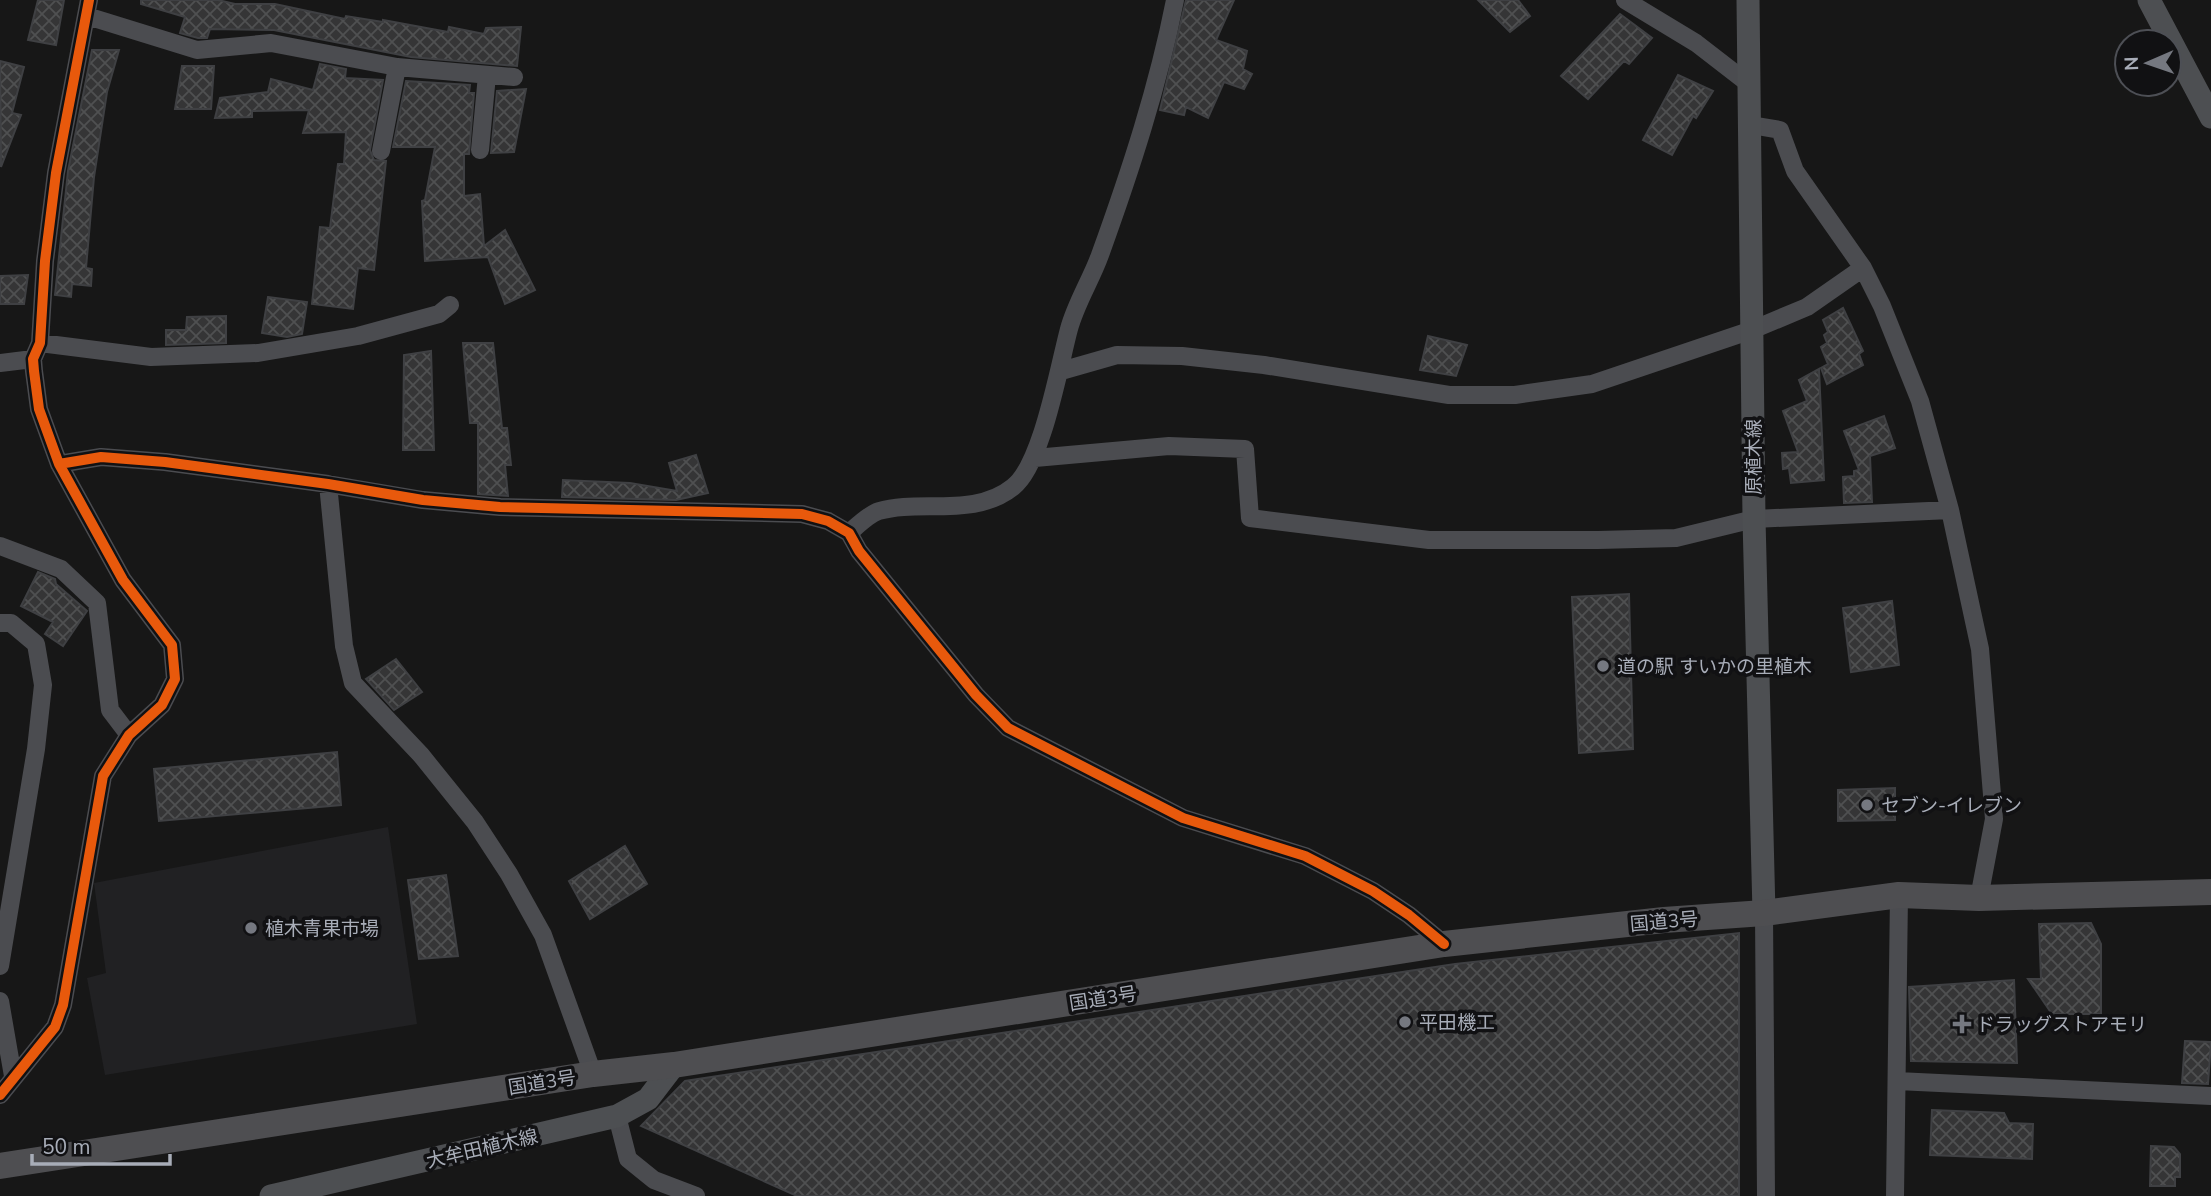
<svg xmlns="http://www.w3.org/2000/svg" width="2211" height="1196" font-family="'Nunito Sans','Noto Sans JP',sans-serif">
	<defs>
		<pattern id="building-cross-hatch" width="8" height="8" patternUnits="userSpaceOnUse" patternTransform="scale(1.75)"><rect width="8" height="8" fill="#353536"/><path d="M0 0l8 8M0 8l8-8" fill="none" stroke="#4f5051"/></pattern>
	</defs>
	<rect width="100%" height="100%" fill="#171717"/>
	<path fill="#212123" d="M 388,827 L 417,1024 L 105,1075 L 87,978 L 106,973 L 94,883 Z"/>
	<path fill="url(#building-cross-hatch)" stroke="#3f4043" stroke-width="2" d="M 38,0 L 64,0 L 56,45 L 28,40 Z
		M 141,0 L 218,0 L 235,4 L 275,4 L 345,19 L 346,16 L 383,22 L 383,20 L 448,32 L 449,27 L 484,34 L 486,28 L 521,27 L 517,66 L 411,57 L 274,30 L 210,29 L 207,38 L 198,38 L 180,33 L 185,17 L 141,4 Z
		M 1186,0 L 1234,0 L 1216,40 L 1247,51 L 1243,69 L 1252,74 L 1244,89 L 1224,82 L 1208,118 L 1186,107 L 1184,115 L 1160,110 Z
		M 1478,0 L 1518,0 L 1530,16 L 1510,32 Z
		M 1620,14 L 1652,38 L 1629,64 L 1624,61 L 1588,99 L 1561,76 Z
		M 92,50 L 119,50 L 107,92 L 94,177 L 86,268 L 92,269 L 91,286 L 72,284 L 71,297 L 55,295 L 68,171 Z
		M 0,61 L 24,67 L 12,113 L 21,115 L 1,167 Z
		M 320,64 L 346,69 L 345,78 L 383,80 L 370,150 L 374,160 L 386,161 L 374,270 L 358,268 L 353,309 L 312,304 L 320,227 L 330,228 L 338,164 L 344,164 L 346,132 L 303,133 L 309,110 L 252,111 L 252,117 L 215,118 L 220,98 L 268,92 L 271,79 L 313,90 Z
		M 182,66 L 214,66 L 211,109 L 175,109 Z
		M 1678,75 L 1713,91 L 1696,118 L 1693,116 L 1672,155 L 1643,140 Z
		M 406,81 L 470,85 L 469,93 L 474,93 L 469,154 L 464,154 L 464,196 L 480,194 L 484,246 L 505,230 L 535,290 L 505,304 L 488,257 L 425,261 L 422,201 L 425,200 L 435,147 L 393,147 Z
		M 526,89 L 514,152 L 491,153 L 497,91 Z
		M 28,275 L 24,304 L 0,304 L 0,276 Z
		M 268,297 L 307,302 L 302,334 L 287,337 L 262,333 Z
		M 1843,308 L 1863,351 L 1859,354 L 1863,365 L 1827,384 L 1821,368 L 1828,364 L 1821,347 L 1827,343 L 1824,335 L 1828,332 L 1823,320 Z
		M 226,316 L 226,343 L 166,345 L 166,330 L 186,330 L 187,317 Z
		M 1428,336 L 1467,345 L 1456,376 L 1420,370 Z
		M 463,343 L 493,343 L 502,428 L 507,428 L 511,465 L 505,465 L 508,496 L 478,494 L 478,423 L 470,423 Z
		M 431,351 L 434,450 L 403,450 L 404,355 Z
		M 1819,369 L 1824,480 L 1791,483 L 1789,468 L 1783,469 L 1782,453 L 1798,452 L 1783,411 L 1807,401 L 1799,380 Z
		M 1884,416 L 1895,448 L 1870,456 L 1872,502 L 1844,503 L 1843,477 L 1854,476 L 1854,471 L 1859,470 L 1844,431 Z
		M 696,455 L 708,493 L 676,500 L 562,497 L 563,480 L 630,483 L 677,491 L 669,463 Z
		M 38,572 L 55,579 L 56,584 L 87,611 L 63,646 L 45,634 L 53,622 L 21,606 Z
		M 1629,594 L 1633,749 L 1579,753 L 1572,597 Z
		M 1892,601 L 1899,665 L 1851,672 L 1843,608 Z
		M 396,659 L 422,692 L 394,710 L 366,679 Z
		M 337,752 L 341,805 L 159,821 L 154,769 Z
		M 1895,788 L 1895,820 L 1838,821 L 1838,790 Z
		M 625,846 L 647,884 L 590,919 L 569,881 Z
		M 446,875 L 458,956 L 419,959 L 408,880 Z
		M 2091,923 L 2101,944 L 2101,1014 L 2052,1014 L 2028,979 L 2041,979 L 2039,924 Z
		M 1739,933 L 1739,1196 L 797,1196 L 641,1126 L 685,1081 L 1455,964 Z
		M 2014,980 L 2017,1063 L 1911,1061 L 1909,987 Z
		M 2185,1041 L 2211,1042 L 2208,1084 L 2182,1083 Z
		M 1932,1110 L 2004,1113 L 2009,1123 L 2033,1124 L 2032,1159 L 1930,1155 Z
		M 2151,1146 L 2174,1147 L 2180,1154 L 2180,1177 L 2175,1177 L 2175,1186 L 2150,1186 Z"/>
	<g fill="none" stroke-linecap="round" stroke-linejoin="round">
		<path stroke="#4b4c50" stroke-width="18" d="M 1625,0 L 1696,43 L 1749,84
			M 87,16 L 197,50 L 271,43 L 397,67 L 514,77
			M 1751,125 L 1780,130 L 1795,171 L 1863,268 L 1882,306 L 1920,401 L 1950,510 L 1980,649 L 1994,819 L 1979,898
			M 480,150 L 487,75
			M 381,151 L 397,67
			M 40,343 L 151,357 L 258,353 L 358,336 L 439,314 L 450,305
			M 0,363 L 33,359
			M 1061,371 L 1117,355 L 1182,356 L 1264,365 L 1449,395 L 1515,395 L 1592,384 L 1752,330 L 1807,307 L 1863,268
			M 1035,458 L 1169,446 L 1245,449 L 1250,518 L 1429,540 L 1598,540 L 1676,538 L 1754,519 L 1950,510
			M 59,464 L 101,457 L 165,462 L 328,484 L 423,500 L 500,507 L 802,514 L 828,521 L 849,533 L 859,551 L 976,695 L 1008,728 L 1183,818 L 1305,856 L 1373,891 L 1409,915 L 1444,944
			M 328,484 L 344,646 L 353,683 L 421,755 L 475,822 L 509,874 L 543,935 L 593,1074
			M 849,533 C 857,526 869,514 879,511 C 919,499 975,518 1013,487 C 1042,465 1059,366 1069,329 C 1076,303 1091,280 1100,255 C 1130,172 1158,87 1175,0
			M 0,546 L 61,569 L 97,603 L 110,710 L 129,735
			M 0,623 L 11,623 L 36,644 L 43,685 L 36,749 L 0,966
			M 1764,913 L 1766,1196
			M 0,1001 L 13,1076
			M 1897,1081 L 2211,1096
			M 0,1095 L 55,1027 L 63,1005 L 103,776 L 129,735 L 162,705 L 175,679 L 172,645 L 123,580 L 59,464 L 39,409 L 34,371 L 33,359 L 40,343 L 45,261 L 56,173 L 89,0
			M 617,1116 L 628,1159 L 654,1180 L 696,1196
			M 1895,1196 L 1899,895"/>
		<path stroke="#4d4f52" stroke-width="23" d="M 1748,0 L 1754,519 L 1764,913
			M 2149,0 L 2211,117
			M 271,1196 L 617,1116 L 648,1099 L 674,1065"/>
		<path stroke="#4e4e51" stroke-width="26" d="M 0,1166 L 593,1074 L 674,1065 L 1444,944 L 1664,920 L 1764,913 L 1899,895 L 1979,898 L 2211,892"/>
		<defs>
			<path id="cycleway" d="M 59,464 L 101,457 L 165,462 L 328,484 L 423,500 L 500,507 L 802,514 L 828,521 L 849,533 L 859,551 L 976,695 L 1008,728 L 1183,818 L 1305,856 L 1373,891 L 1409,915 L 1444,944
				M 0,1095 L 55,1027 L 63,1005 L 103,776 L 129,735 L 162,705 L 175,679 L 172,645 L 123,580 L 59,464 L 39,409 L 34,371 L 33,359 L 40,343 L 45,261 L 56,173 L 89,0"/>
		</defs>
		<use href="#cycleway" stroke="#111113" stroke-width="15"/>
		<use href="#cycleway" stroke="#e8590c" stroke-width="10"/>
	</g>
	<g fill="#757880" stroke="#111113" stroke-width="2.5">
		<circle cx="1603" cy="666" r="7"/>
		<circle cx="1867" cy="805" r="7"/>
		<circle cx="251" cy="928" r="7"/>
		<circle cx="1405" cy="1022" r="7"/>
		<path d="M1958.5 1013.5h7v7h7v7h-7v7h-7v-7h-7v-7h7z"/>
	</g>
	<g text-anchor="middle" stroke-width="7" stroke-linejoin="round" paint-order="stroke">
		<g font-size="19" fill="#a8adb8" stroke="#111113">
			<text transform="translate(1753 457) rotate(-90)" y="7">原植木線</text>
			<text transform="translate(1664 921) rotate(-5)" y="7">国道3号</text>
			<text transform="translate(1103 998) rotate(-9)" y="7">国道3号</text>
			<text transform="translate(542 1082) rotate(-9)" y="7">国道3号</text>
			<text transform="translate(482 1148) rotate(-13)" y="7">大牟田植木線</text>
		</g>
		<g font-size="19" fill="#a8adb8" stroke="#111113" text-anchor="start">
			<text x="1617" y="673">道の駅 すいかの里植木</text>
			<text x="1881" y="812">セブン-イレブン</text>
			<text x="265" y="935">植木青果市場</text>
			<text x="1419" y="1029">平田機工</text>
			<text x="1976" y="1031">ドラッグストアモリ</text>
		</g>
	</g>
	<g transform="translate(2148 63) rotate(268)"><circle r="33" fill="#111113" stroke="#4d4f55" stroke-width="2"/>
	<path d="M0-5L12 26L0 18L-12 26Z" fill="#757880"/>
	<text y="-10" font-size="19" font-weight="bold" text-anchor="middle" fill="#a8adb8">N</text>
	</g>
	<path d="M32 1154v10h138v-10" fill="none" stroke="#a8adb8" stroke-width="3.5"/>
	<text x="42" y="1154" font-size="21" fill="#a8adb8" stroke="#111113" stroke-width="5" paint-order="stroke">50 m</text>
</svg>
